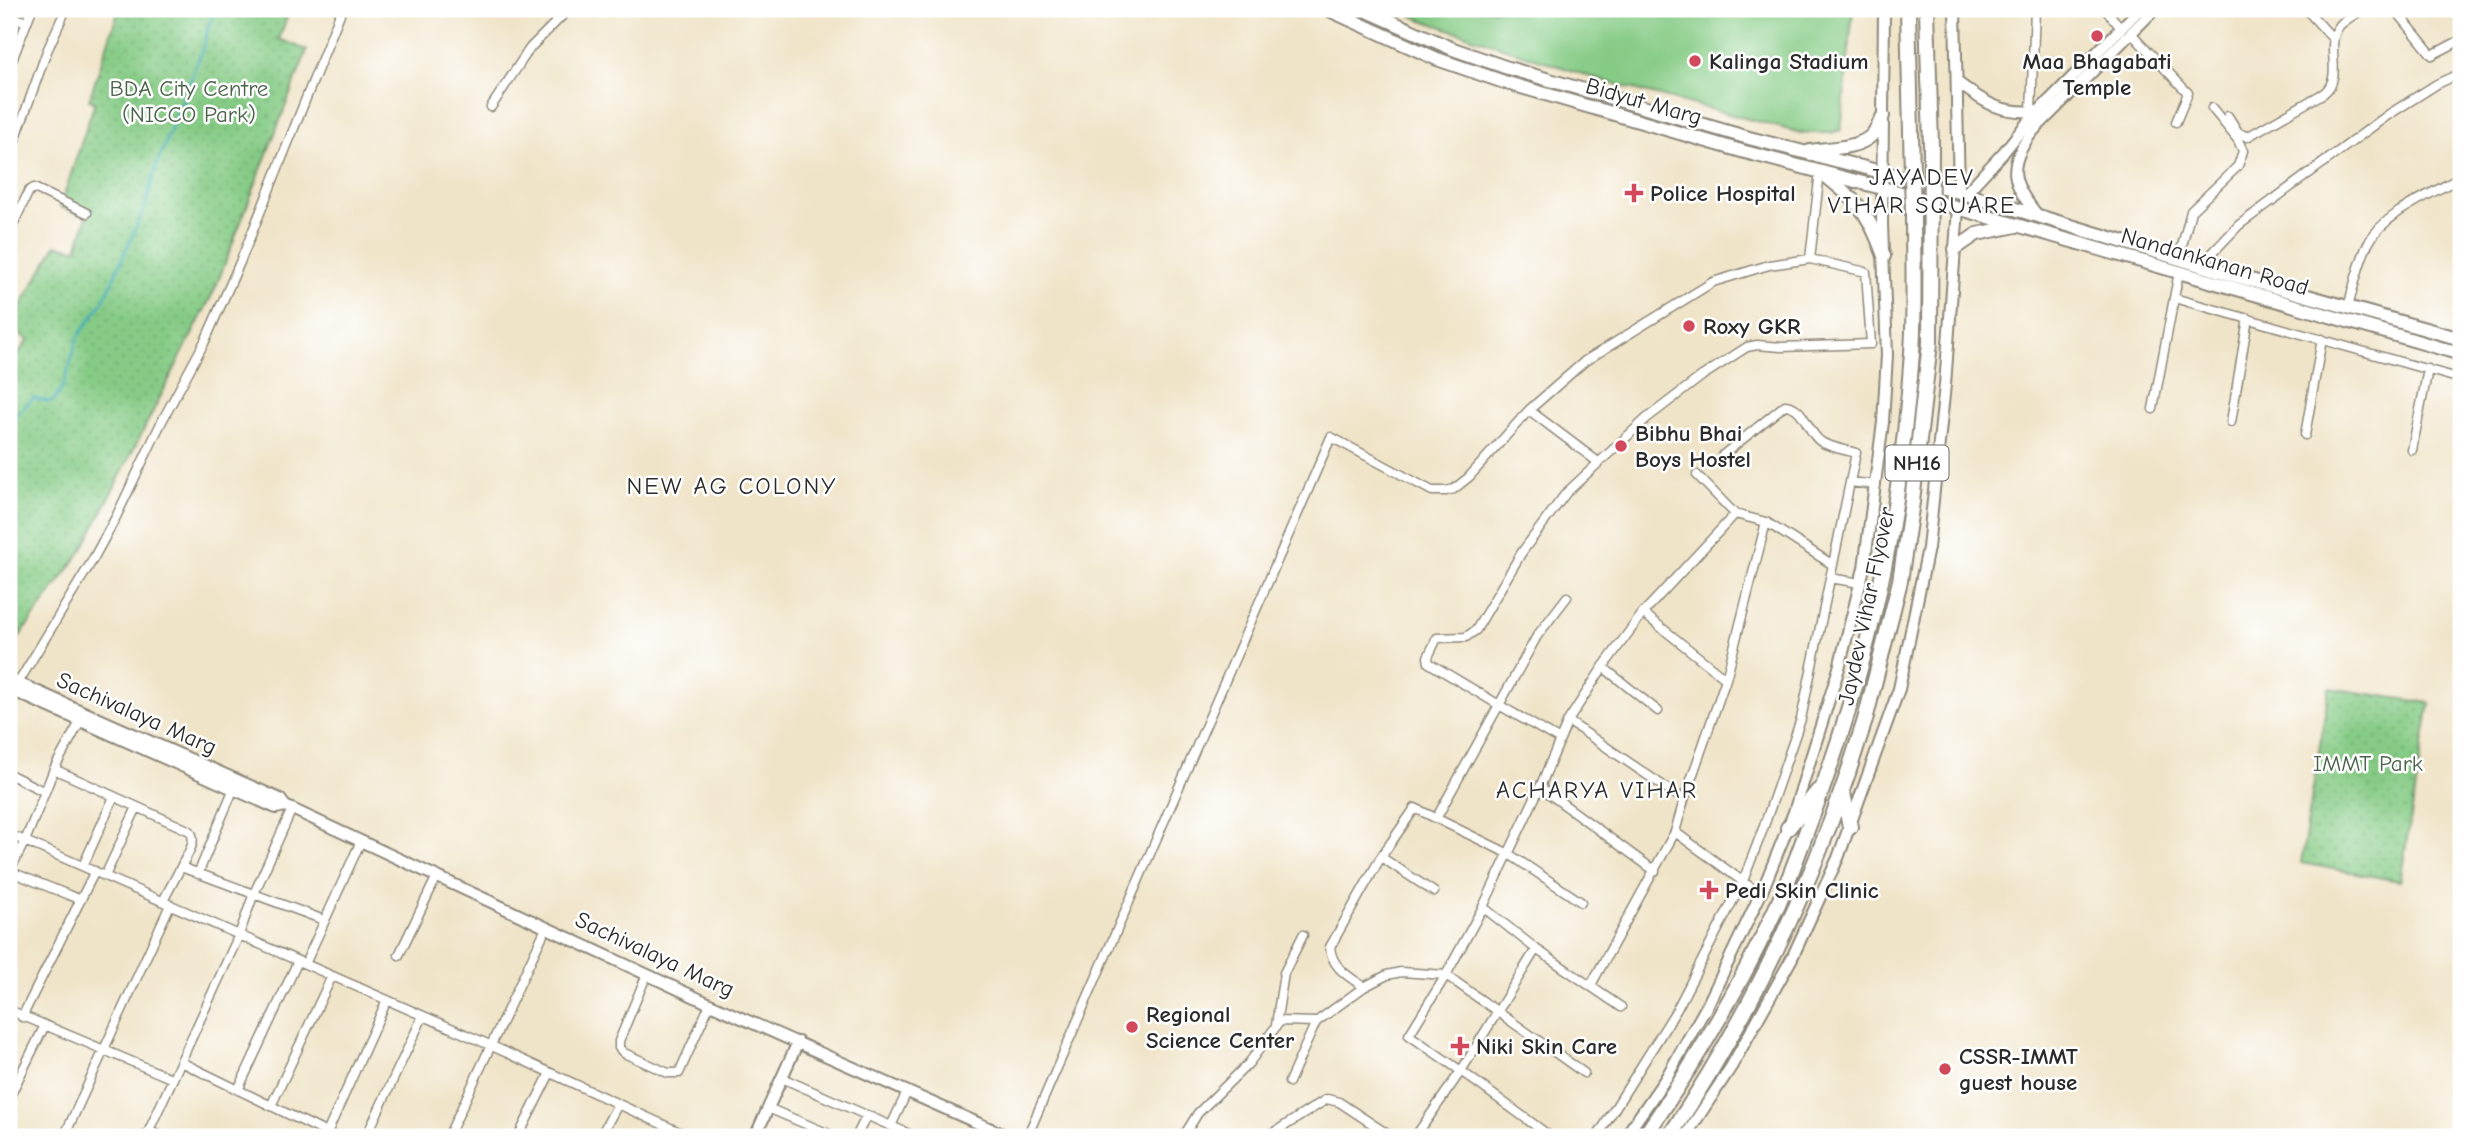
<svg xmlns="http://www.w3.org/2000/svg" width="2470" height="1146" font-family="'Comic Neue',sans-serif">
	<defs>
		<pattern id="park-dots" width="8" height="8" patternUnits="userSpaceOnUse" patternTransform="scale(1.75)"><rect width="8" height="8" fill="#85cb85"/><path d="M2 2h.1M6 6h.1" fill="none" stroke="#73ae73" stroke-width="1.8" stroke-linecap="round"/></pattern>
	</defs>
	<rect width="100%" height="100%" fill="#fff"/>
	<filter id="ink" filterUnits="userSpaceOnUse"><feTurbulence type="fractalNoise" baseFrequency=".0143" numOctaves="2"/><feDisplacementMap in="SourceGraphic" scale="14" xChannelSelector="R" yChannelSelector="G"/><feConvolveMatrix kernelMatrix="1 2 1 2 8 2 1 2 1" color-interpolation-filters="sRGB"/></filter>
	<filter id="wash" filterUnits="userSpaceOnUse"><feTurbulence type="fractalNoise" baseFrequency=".00686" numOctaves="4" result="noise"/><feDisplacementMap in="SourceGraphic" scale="28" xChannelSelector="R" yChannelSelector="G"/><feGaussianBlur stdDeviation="1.57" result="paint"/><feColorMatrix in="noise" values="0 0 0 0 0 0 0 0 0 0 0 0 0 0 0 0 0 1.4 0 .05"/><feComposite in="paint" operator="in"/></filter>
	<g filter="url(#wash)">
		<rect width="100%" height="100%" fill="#f0e4c8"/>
		<path fill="#85cb85" stroke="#587b58" stroke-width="2" d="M 1397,9 L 1853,9 L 1841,130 L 1830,133 L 1801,133 L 1603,81 L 1422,20 Z"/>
		<path fill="url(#park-dots)" stroke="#587b58" stroke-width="2" d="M 119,9 L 290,9 L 279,39 L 307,50 L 215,289 L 83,549 L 9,651 L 9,366 L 28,340 L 9,326 L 56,245 L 77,249 L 87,216 L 60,207 L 95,102 L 89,100 Z
			M 2329,688 L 2430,703 L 2400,881 L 2301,863 Z"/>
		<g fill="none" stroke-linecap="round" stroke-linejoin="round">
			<path stroke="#3caabb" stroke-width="2.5" d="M 9,420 L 15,417 L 33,398 L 49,402 L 54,400 L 63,387 L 78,337 L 104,300 L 145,207 L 156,167 L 202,50 L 209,25 L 216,9
				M 9,507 L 13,508 L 14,515 L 9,524"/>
		</g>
	</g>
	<g filter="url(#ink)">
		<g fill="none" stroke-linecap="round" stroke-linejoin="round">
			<defs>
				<path id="street" d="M 2105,9 L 2121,28
					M 2306,9 L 2333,39
					M 2395,9 L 2432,55 L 2457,42
					M 9,15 L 26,22
					M 2131,33 L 2188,93 L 2176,122
					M 9,68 L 32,9
					M 491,107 L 530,48 L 569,9
					M 2031,112 L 2035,9
					M 2228,116 L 2238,132 L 2247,137 L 2324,93 C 2345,76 2323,45 2340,25 C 2346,19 2356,14 2363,9
					M 9,157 L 47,51 L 66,9
					M 9,233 L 29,191 L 34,188 L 87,213
					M 2179,258 L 2191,211 L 2238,166 L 2243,151 L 2238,140 L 2212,108
					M 1810,259 L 1820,171
					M 2201,265 L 2239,225 L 2388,115 L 2437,84 L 2461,73
					M 2174,298 L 2179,272
					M 2348,307 C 2354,286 2358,264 2368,244 C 2383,213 2432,194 2461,177
					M 2153,409 L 2174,298 L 2461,379
					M 1529,410 L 1598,462
					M 2231,422 L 2248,318
					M 2305,435 L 2322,339
					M 2412,450 L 2428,369
					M 1697,475 L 1735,514 L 1766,522 L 1833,565
					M 1850,482 L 1876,485
					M 1830,578 L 1860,583
					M 1643,613 L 1726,679
					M 1603,667 L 1658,711
					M 18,683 L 92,561 L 116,517 L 161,423 L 205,341 L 241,260 L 342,9
					M 1568,721 L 1684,800 L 1675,832 L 1760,894
					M 54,769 L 190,831 C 198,842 186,856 181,867 L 324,920
					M 9,774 L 45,792 L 54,769 L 81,720
					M 1540,787 L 1655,871
					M 1684,800 L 1726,679 L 1766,522
					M 1437,817 L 1499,705 L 1560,740
					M 9,834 L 492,1046 L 690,1137
					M 1381,857 L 1434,892
					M 83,866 L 114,797
					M 9,871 L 81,900
					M 9,872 L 25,841 L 45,792
					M 198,874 L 234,788
					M 105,876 L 137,807
					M 163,901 L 181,867
					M 1536,949 L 1483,907 L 1540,787 L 1568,721 L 1603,667 L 1643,613 L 1735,514
					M 399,955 L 437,876
					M 305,964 L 361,841
					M 647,974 L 619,1041 L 619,1048 L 624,1053 L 668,1073 L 679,1073 L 710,1004
					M 1591,985 L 1675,832
					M 1364,987 C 1348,976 1332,968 1330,947 L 1381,857 L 1415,808 L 1509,854 L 1581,902
					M 9,1010 L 173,1079
					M 22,1017 L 95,871
					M 1276,1025 L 1284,973 L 1303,935
					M 181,1062 L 335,1137
					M 782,1078 L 916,1137
					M 1289,1082 L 1316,1022 L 1364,987 L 1387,975 L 1401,972 L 1446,975 L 1584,1073
					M 238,1090 L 298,961
					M 9,1098 L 44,1027
					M 271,1106 L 332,976
					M 768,1108 L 836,1137
					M 891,1126 L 907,1092
					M 149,1131 L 162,1137
					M 327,1133 L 387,1000
					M 64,1137 L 170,905
					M 146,1137 L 239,935 L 253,896 L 292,809
					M 366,1137 L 423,1016
					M 448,1137 L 546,928
					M 518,1137 L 550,1073
					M 600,1137 L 618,1104
					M 856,1137 L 867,1115
					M 1027,1137 L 1331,437 L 1432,491 L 1446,491 L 1454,489 L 1469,477 L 1529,410 L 1585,361 L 1713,282 L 1769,265 L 1810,259 L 1866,272 L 1871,344 L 1781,347 L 1757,345 L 1747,347 L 1702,376 L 1647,418 L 1566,493 L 1522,552 L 1476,630 L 1466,637 L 1437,638 L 1428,657 L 1429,663 L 1499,705 L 1537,636 L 1567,597
					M 1183,1137 L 1198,1113 L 1249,1063 L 1280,1021 L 1316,1022
					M 1267,1137 L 1327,1099 L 1339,1102 L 1392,1137
					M 1415,1137 L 1461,1071 L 1409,1035 L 1446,975 L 1483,907
					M 1551,1137 L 1461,1071 L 1536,949 L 1621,1007
					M 1597,1137 L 1677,1009 L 1743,881 L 1763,829 L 1801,719 L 1856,453 C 1846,450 1833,448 1823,443 C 1807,435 1806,406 1785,405 L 1723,455"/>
				<path id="secondary" d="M 1955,9 L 1959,192
					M 1957,82 C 1986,104 2001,114 2039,111
					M 1965,194 L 2003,153 L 2027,123 L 2140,9
					M 2039,217 C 2012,184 2005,167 2033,131 L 2155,9
					M 9,679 L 280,799 L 285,806 L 292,809 L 710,1004 L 1009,1137
					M 9,689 L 276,808 L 285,806
					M 755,1137 L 798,1042
					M 1625,1137 L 1666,1078 L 1708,1004 L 1763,889 L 1794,812 L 1839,668 L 1864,568 L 1883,422 L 1887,355 L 1882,224 L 1884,9
					M 1685,1137 L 1731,1067 L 1792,958 L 1838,858 L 1899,689 L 1928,548 L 1945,385 L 1958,208"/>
				<path id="primary" d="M 1327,9 L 1437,59 L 1504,82 L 1745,152 L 1958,208 L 2461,354
					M 1363,9 L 1453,49 L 1508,68 L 1749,138 L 1959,192 L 2233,275 L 2461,339
					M 1810,151 C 1828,148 1857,149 1871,136 C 1876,131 1879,122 1883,116
					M 1823,174 C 1860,203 1868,212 1884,256
					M 1955,249 L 1977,234 L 2016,226"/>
				<path id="highway" d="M 1927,9 L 1931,146
					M 1843,793 L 1850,827
					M 1788,828 L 1818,791
					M 1644,1137 C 1695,1063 1741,986 1778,904 C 1789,880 1798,855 1807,830 C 1866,678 1902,516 1912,352 C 1915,307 1913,261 1913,215
					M 1669,1137 C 1744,1024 1805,902 1848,773"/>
			</defs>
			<use href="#street" stroke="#8e887a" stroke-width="11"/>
			<use href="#secondary" stroke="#8e887a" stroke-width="14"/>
			<use href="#primary" stroke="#8e887a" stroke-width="16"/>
			<use href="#highway" stroke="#8e887a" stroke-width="18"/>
			<use href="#street" stroke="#fff" stroke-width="8"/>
			<use href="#secondary" stroke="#fff" stroke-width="10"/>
			<use href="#primary" stroke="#fff" stroke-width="12"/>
			<use href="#highway" stroke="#fff" stroke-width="14"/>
			<defs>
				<path id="highway-bridge" d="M 1908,9 L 1913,215
					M 1848,773 L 1865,720 L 1900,581 L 1912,502 L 1930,343 L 1931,146"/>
			</defs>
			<use href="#highway-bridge" stroke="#8e887a" stroke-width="18" stroke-linecap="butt"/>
			<use href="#highway-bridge" stroke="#fff" stroke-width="14"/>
		</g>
	</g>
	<g fill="#d1495b" stroke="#fff" stroke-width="2.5">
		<circle cx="2097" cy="36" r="7"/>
		<circle cx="1695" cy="61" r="7"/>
		<path d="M1630.5 182.5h7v7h7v7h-7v7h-7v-7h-7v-7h7z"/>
		<circle cx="1689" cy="326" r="7"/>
		<circle cx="1621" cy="446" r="7"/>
		<path d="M1705.5 879.5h7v7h7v7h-7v7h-7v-7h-7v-7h7z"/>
		<circle cx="1132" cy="1027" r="7"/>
		<path d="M1456.5 1035.5h7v7h7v7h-7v7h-7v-7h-7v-7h7z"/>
		<circle cx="1945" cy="1069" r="7"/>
	</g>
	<g text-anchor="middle" stroke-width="5" stroke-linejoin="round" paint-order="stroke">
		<rect fill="#fff" stroke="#6b6b6b" stroke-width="2" x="1885.5" y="445.5" width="63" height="35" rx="5"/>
		<g font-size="21" font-weight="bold" fill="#2b2b2b">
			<text x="1917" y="470">NH16</text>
		</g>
		<g font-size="23" font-weight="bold" fill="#2b2b2b" stroke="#fff" text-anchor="start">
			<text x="1709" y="69">Kalinga Stadium</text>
			<text x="2097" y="69" text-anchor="middle">Maa Bhagabati<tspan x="2097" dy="26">Temple</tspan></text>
			<text x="1650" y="201">Police Hospital</text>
			<text x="1703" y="334">Roxy GKR</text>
			<text x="1635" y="441">Bibhu Bhai<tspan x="1635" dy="26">Boys Hostel</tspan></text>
			<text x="1725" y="898">Pedi Skin Clinic</text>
			<text x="1146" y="1022">Regional<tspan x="1146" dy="26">Science Center</tspan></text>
			<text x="1476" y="1054">Niki Skin Care</text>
			<text x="1959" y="1064">CSSR-IMMT<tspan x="1959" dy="26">guest house</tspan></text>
		</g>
		<g font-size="23" fill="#4a634a" stroke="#fff">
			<text x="189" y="96">BDA City Centre<tspan x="189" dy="26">(NICCO Park)</tspan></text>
			<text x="2368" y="771">IMMT Park</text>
		</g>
		<g font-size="23" fill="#2b2b2b" stroke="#fff">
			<text transform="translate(1644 101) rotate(16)" y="8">Bidyut Marg</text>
			<text transform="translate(2215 261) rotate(16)" y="8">Nandankanan Road</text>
			<text transform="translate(1866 606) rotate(-78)" y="8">Jaydev Vihar Flyover</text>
			<text transform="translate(137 713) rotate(24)" y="8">Sachivalaya Marg</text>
			<text transform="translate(655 954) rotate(25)" y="8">Sachivalaya Marg</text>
		</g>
		<g font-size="24" letter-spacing="2" fill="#2b2b2b" stroke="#fff">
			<text x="1922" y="185">JAYADEV<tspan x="1922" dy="28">VIHAR SQUARE</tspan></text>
			<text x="732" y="494">NEW AG COLONY</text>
			<text x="1597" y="798">ACHARYA VIHAR</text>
		</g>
	</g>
	<rect width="2470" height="1146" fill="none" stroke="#fff" stroke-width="35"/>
</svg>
